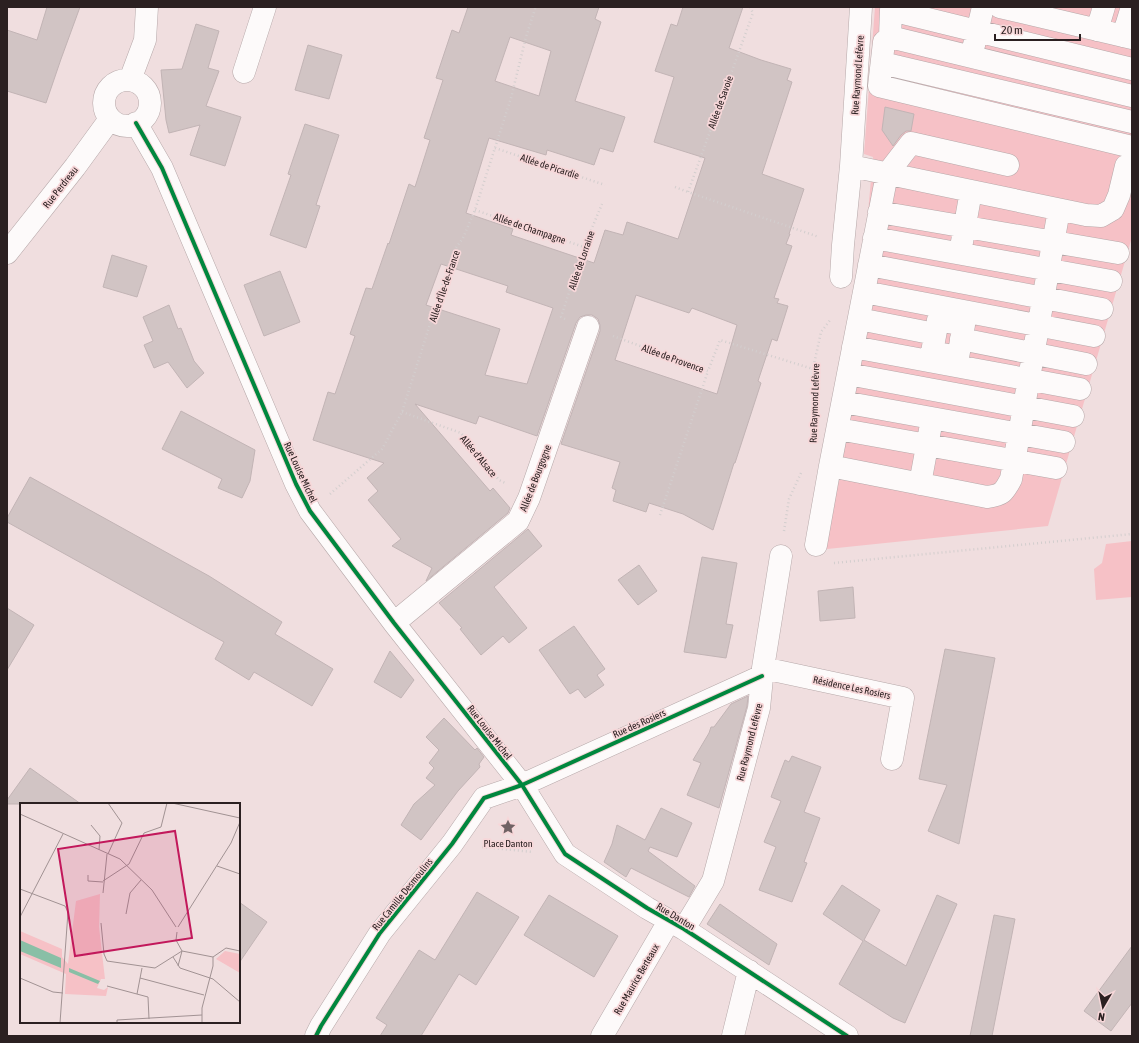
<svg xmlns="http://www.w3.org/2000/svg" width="1139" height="1043" font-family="'Asap Condensed',sans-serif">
	<rect width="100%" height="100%" fill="#f0dedf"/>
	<path fill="#f6c1c6" d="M 875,7 L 1132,7 L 1132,237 L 1048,526 L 808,551 L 865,246 L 873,157 L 864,154 Z
		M 1132,541 L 1132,597 L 1096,600 L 1094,569 L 1102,563 L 1106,544 Z"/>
	<path fill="#d1c4c4" stroke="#c2b4b5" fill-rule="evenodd" d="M 47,7 L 80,7 L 61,59 L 46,103 L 7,91 L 7,30 L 37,40 Z
		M 468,7 L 599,7 L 595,19 L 601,22 L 575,101 L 625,117 L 613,152 L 600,148 L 594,165 L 547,150 L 546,155 L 489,138 L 466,213 L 513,229 L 511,235 L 594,263 L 605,230 L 623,235 L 627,222 L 678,239 L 705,158 L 654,142 L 674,77 L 655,71 L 671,24 L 677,26 L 683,7 L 743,7 L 729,48 L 761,60 L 791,69 L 787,80 L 792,82 L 762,174 L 804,189 L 789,234 L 790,234 L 786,244 L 792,246 L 774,298 L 779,299 L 777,303 L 788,306 L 777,341 L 772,339 L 758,381 L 761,383 L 735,463 L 734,463 L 713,530 L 683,514 L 649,503 L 646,512 L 613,501 L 616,490 L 612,488 L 620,462 L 561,444 L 600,331 L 600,325 L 598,319 L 592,315 L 586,315 L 580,317 L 576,323 L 537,436 L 479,416 L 476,424 L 415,404 L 490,491 L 493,488 L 510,508 L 508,513 L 426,581 L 432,568 L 392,546 L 401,539 L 368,500 L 378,491 L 367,478 L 384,463 L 313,440 L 328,392 L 335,394 L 355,336 L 350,334 L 366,288 L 372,289 L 388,243 L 389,244 L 409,184 L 415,187 L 430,140 L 424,138 L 443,80 L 436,78 L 452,30 L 459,33 ZM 510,37 L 551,51 L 539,96 L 495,81 ZM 441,264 L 508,286 L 506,292 L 553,308 L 527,384 L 485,375 L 500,329 L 426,305 ZM 636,295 L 689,313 L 692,308 L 737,325 L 717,394 L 615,360 Z
		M 196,24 L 219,31 L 208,68 L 219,71 L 206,106 L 241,117 L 225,166 L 190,155 L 200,125 L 169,133 L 166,120 L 161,70 L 182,69 Z
		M 308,45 L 342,55 L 329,99 L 295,90 Z
		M 885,107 L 914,114 L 911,131 L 906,131 L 901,135 L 893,146 L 882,130 Z
		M 305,124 L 339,135 L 316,205 L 320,206 L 306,248 L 270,235 L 291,175 L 288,174 Z
		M 112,255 L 147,266 L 137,297 L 103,287 Z
		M 280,271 L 300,322 L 264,336 L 244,285 Z
		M 169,305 L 178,329 L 181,328 L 194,361 L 204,373 L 187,388 L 168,362 L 154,368 L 144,345 L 153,341 L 143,317 Z
		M 181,411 L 255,450 L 250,481 L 242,498 L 218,488 L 222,479 L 162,449 Z
		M 30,477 L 209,576 L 282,622 L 275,634 L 333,669 L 312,706 L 254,672 L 249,680 L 215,659 L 224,642 L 7,522 L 7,518 Z
		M 528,529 L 542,546 L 494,587 L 527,628 L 509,643 L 503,636 L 481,655 L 460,629 L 462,628 L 439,603 Z
		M 702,557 L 737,563 L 726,624 L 733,625 L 726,658 L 684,652 Z
		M 639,565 L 657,591 L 638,605 L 618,580 Z
		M 853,587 L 855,618 L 820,621 L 818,591 Z
		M 7,608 L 34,625 L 7,670 Z
		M 574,626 L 605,669 L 597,675 L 604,685 L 585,698 L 578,689 L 570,694 L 539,650 Z
		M 945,649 L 995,658 L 959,844 L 928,831 L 947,785 L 919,779 Z
		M 390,651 L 414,680 L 401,698 L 374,682 Z
		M 748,696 L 747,706 L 719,808 L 687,795 L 701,763 L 693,760 L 709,733 L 711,727 L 714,727 L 731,704 Z
		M 444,718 L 475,750 L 477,748 L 484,757 L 479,764 L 480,767 L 458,791 L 421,840 L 401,825 L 414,804 L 435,785 L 426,778 L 434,768 L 429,763 L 439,750 L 426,737 Z
		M 792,756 L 821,767 L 804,812 L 820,818 L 804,862 L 807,863 L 792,902 L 759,890 L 776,847 L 764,842 L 781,801 L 771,797 L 785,760 L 789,762 Z
		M 30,768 L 81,804 L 7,804 L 7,800 Z
		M 661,808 L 692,823 L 677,857 L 650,847 L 648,851 L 695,886 L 689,897 L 631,868 L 626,877 L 604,862 L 612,844 L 617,825 L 645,840 Z
		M 842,885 L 880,910 L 864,940 L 906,966 L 937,895 L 957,904 L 905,1023 L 893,1018 L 839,984 L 863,941 L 823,914 Z
		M 477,892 L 519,917 L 476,985 L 459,974 L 421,1036 L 380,1036 L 387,1025 L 376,1018 L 419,950 L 435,960 Z
		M 549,895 L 618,936 L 594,977 L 524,935 Z
		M 239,902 L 267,922 L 239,963 Z
		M 720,904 L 777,944 L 769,965 L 707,924 Z
		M 994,915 L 1015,919 L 992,1036 L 970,1036 Z
		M 1132,946 L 1132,1003 L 1111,1031 L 1084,1011 Z"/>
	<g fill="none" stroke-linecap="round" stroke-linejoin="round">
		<defs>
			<path id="minor" d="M 892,7 L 891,10 L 1132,69
				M 1000,7 L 1132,38
				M 891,10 L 890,37 L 884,42 L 879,86 L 1132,147
				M 1097,30 L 1104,7
				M 1123,36 L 1132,7
				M 890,37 L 1132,96
				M 974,45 L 983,7
				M 882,63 L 1132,122
				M 244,72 L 265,7
				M 130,80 L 145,40 L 147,7
				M104 103a23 23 0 1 1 46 0a23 23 0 1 1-46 0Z
				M 136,123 L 162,168 L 296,484 L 310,511 L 394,623 L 522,785 L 565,854 L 647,908 L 684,929 L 847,1036
				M 1008,165 L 911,143 L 887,174 L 830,466 L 987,497 C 1003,495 1004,492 1011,479 L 1059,210
				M 851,166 L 1086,215 L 1101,216 L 1113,209 L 1119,195 L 1126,166
				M 879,212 L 1118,253
				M 874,238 L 1111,281
				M 962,242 L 971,191
				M 7,253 L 75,167 L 110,119
				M 869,265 L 1102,309
				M 841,277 L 843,245 L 851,166 L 861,7
				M 864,292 L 1094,336
				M 859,319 L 935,334
				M 938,320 L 964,325 L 958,357 L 932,352 Z
				M 961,339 L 1086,364
				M 853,347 L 1080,389
				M 848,374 L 1073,416
				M 843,402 L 1064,442
				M 838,429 L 1056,468
				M 920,484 L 930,430
				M 816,545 L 830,466
				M 394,623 L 518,521 L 529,498 L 588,327
				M 763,668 L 903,698 L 892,759
				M 684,929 L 713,881 L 759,708 L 763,668 L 781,556
				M 316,1036 L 321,1026 L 380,933 L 452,844 L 484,798 L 522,785 L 762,676
				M 602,1036 L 669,921
				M 733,1036 L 749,971"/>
		</defs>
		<use href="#minor" stroke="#b6a8a9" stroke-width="23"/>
		<path stroke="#d3cece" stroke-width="2.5" stroke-dasharray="1 3" stroke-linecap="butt" d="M 750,7 L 753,13 L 688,192 L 819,237
			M 495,148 L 605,185
			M 675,187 L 688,192
			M 475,210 L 584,247
			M 565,319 L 561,317 L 584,247 L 602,204
			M 613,336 L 708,371 L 720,340 L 813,369
			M 814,406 L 813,369 L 821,332 L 831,319
			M 402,412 L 461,433 L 499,480 L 507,484
			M 330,494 L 382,449 L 402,412 L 453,252 L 463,238 L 475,210 L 511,98 L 526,37 L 535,9 L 535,7
			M 660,515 L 708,371
			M 784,531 L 789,499 L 801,473
			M 834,563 L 1132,534
			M 482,847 L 533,852"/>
		<use href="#minor" stroke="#fdfafa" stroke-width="22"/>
		<defs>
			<path id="cycleway" d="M 136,123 L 162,168 L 296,484 L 310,511 L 394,623 L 522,785 L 565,854 L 647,908 L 684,929 L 847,1036
				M 316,1036 L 321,1026 L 380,933 L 452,844 L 484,798 L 522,785 L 762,676"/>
		</defs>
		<use href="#cycleway" stroke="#f7d7d9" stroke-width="6"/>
		<use href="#cycleway" stroke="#00873e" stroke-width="4"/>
	</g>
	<defs>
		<symbol id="sight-bare" viewBox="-9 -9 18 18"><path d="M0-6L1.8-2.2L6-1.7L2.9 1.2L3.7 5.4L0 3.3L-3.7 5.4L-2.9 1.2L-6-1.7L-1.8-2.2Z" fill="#706264" stroke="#f7d7d9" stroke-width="2.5" paint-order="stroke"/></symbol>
	</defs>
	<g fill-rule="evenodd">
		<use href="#sight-bare" x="497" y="816" width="22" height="22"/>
	</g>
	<g text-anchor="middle" stroke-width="3.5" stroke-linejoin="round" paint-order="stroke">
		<g font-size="10" fill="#2b2021" stroke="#f7d7d9">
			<text transform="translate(857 75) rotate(-86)" y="4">Rue Raymond Lefèvre</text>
			<text transform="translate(720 102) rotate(-70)" y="4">Allée de Savoie</text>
			<text transform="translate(550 166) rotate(18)" y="4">Allée de Picardie</text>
			<text transform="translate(60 187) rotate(-52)" y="4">Rue Perdreau</text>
			<text transform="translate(530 228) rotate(19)" y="4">Allée de Champagne</text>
			<text transform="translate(581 260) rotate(-71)" y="4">Allée de Lorraine</text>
			<text transform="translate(444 286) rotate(-71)" y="4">Allée d'Île-de-France</text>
			<text transform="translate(673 358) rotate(20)" y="4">Allée de Provence</text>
			<text transform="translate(814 403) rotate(-88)" y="4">Rue Raymond Lefèvre</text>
			<text transform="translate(479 456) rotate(50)" y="4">Allée d'Alsace</text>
			<text transform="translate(301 472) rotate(65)" y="4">Rue Louise Michel</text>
			<text transform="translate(535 478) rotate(-69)" y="4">Allée de Bourgogne</text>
			<text transform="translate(852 687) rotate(12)" y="4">Résidence Les Rosiers</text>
			<text transform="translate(639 723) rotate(-24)" y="4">Rue des Rosiers</text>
			<text transform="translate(490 732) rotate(52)" y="4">Rue Louise Michel</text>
			<text transform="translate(749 742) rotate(-76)" y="4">Rue Raymond Lefèvre</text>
			<text transform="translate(402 894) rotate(-51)" y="4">Rue Camille Desmoulins</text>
			<text transform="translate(676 916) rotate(31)" y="4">Rue Danton</text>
			<text transform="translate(636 979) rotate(-60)" y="4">Rue Maurice Berteaux</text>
		</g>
		<g font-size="10" fill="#2b2021" stroke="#f7d7d9">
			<text x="508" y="847">Place Danton</text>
		</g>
	</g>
	<g transform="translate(20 803)">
		<rect width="220" height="220" fill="#f0dedf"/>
		<path d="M 80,91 L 79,124 L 85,176 L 81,176 L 77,185 L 84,187 L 88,184 L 86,193 L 45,191 L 46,171 L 0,151 L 0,128 L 42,146 L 42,154 L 48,161 L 56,98 ZM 205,148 L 220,151 L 220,170 L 196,156 Z" fill="#f6c1c6"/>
		<path d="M 0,137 L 41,155 L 41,165 L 0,148 ZM 49,165 L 80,178 L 78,181 L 49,169 Z" fill="#89bfa6"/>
		<path fill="none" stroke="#a19293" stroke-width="1" d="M 88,0 L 102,20 L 88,51M 152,0 L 220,15M 0,11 L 100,56 L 132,87 L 156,124M 71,22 L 80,33 L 79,47M 197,63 L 220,71M 68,72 L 68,78 L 83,79M 83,78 L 109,61 L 124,30 L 141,24 L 147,0M 0,86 L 45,103 L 48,109 L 40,220M 83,90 L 87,51M 106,111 L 110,90 L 121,77M 0,114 L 43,31M 81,120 L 84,151 L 87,158 L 135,165 L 162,148M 158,124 L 211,40 L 220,19M 157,129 L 156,137 L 162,148 L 193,154 L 206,145 L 220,148M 153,154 L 160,165 L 193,176 L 220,199M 158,163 L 162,148M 0,175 L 33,189 L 43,190M 120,175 L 184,192M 87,183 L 128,194 L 129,216M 117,191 L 122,165M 97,220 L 97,217 L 182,212M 182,220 L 182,205 L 193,163 L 193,154"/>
		<path fill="#c2185b" fill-opacity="0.15" stroke="#c2185b" stroke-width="2" d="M 155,28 L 172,135 L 55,153 L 38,46 Z"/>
		<rect width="220" height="220" fill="none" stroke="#2b2021" stroke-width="2"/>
	</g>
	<rect width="1139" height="1043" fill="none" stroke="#2b2021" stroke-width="16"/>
	<g transform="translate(1103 1007) rotate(189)" stroke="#f7d7d9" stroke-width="3" paint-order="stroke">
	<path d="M0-3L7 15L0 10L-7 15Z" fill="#2b2021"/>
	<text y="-6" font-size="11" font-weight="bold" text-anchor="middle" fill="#2b2021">N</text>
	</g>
	<path d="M995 34v6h85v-6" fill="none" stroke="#2b2021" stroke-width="2"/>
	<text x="1001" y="34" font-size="12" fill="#2b2021" stroke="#f7d7d9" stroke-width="3" paint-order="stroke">20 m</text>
</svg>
